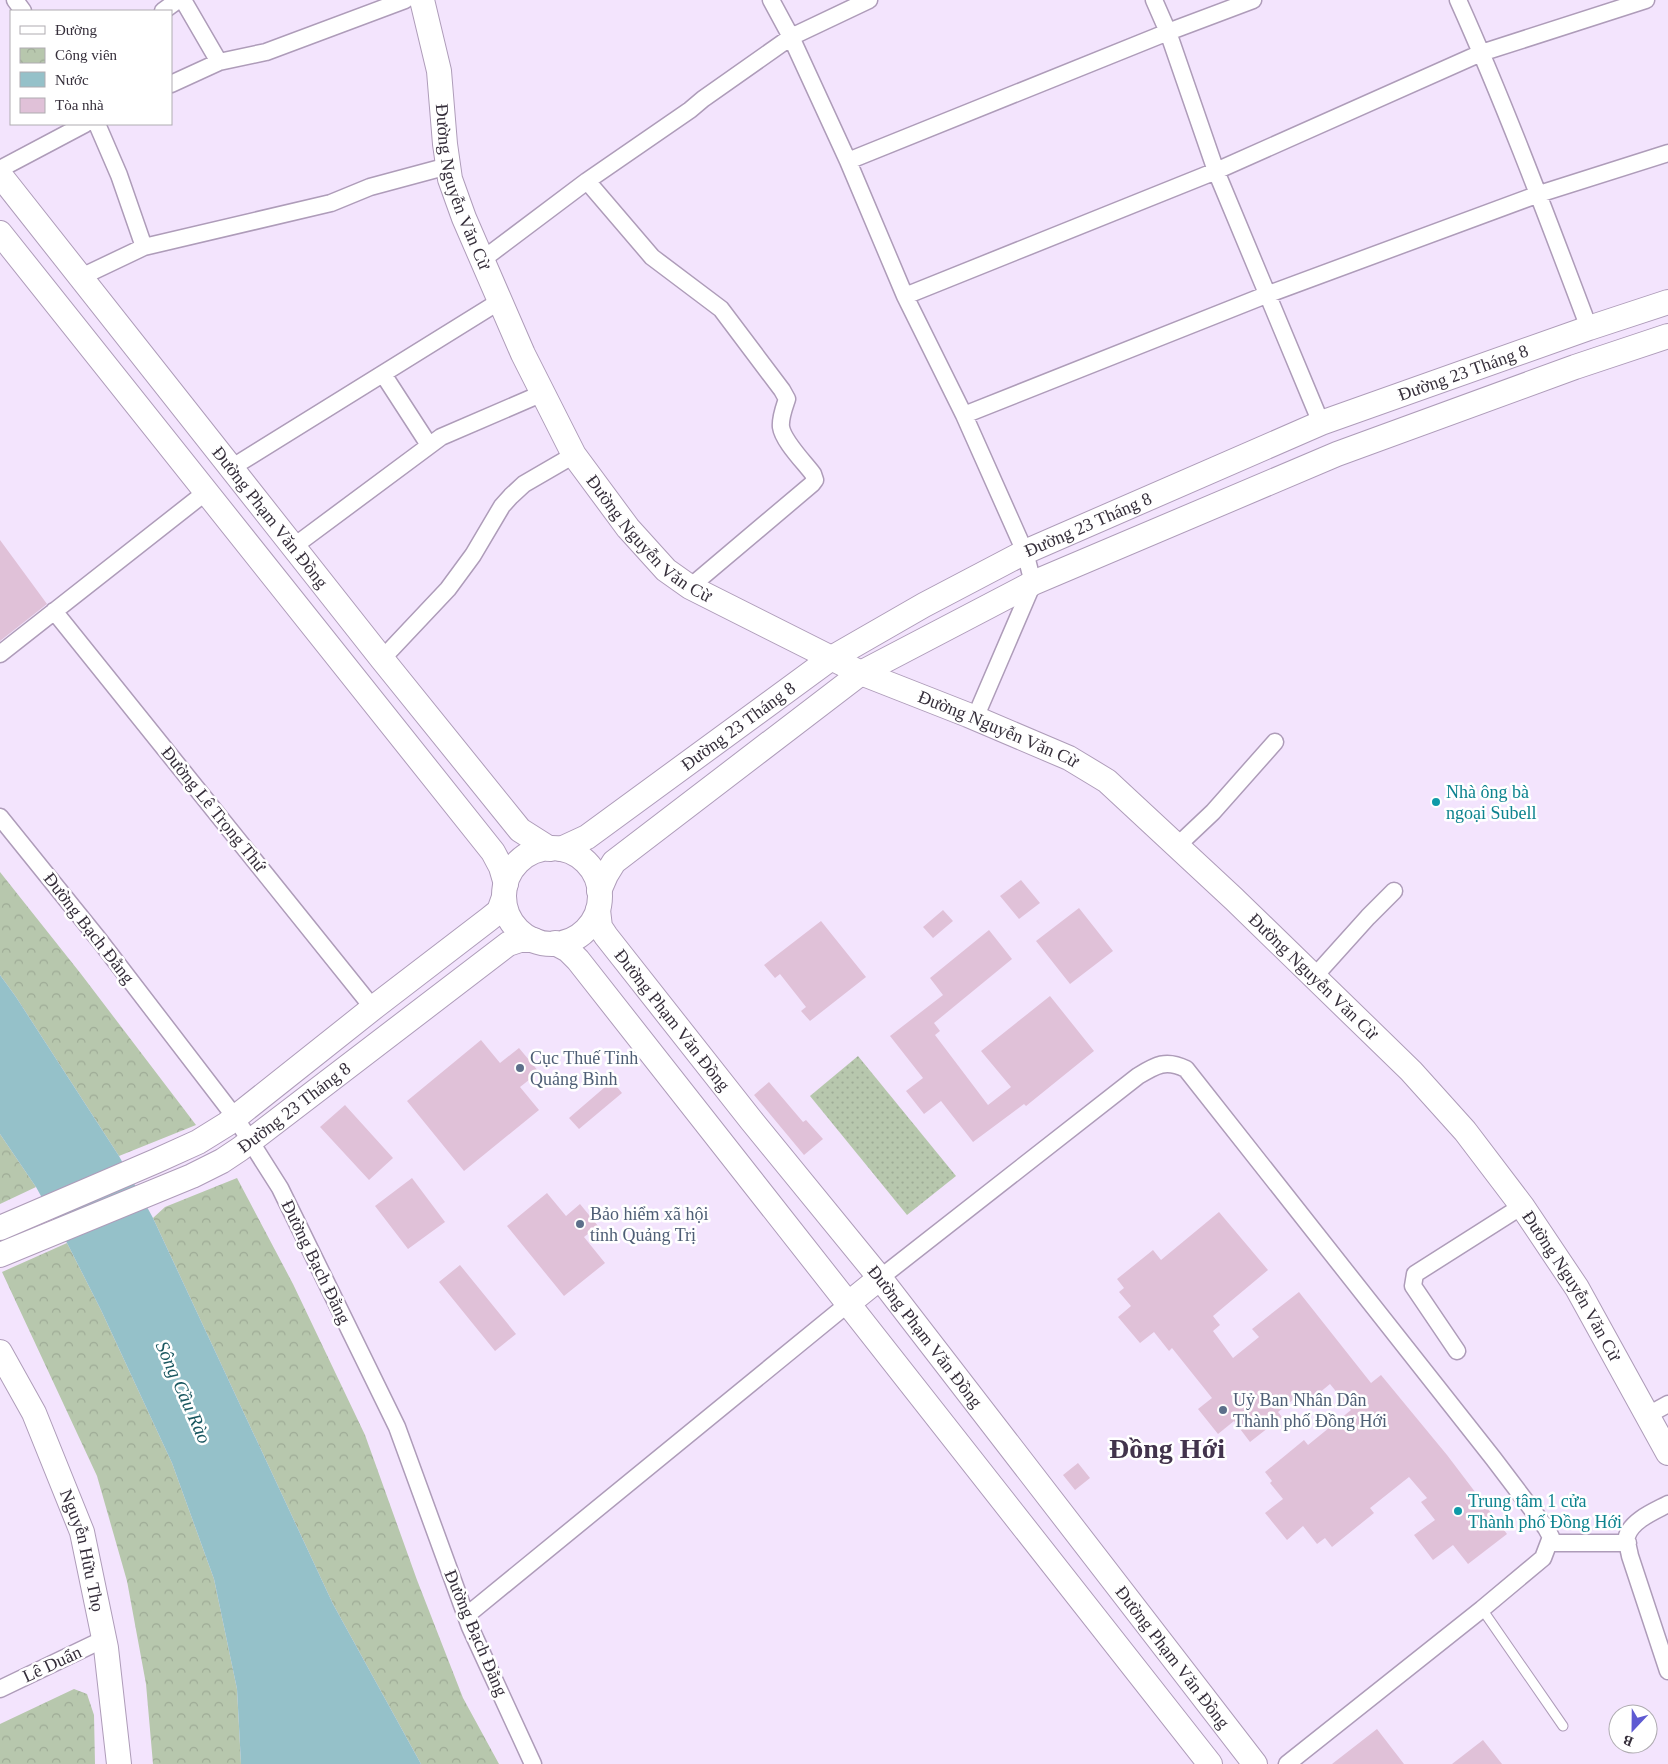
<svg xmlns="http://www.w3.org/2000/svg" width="1668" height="1764" font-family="'Times New Roman',serif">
	<defs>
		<pattern id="grass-dots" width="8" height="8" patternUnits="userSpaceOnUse" patternTransform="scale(1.25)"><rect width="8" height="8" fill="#b7c7ad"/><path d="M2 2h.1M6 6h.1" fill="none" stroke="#9eab96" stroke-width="1.8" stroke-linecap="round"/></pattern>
		<pattern id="park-crowns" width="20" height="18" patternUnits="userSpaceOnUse" patternTransform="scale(1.25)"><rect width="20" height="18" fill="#b7c7ad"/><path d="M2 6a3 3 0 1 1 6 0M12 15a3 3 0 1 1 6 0" fill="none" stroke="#9eab96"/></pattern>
	</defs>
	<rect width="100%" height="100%" fill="#f3e4fd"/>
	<path fill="url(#grass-dots)" d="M 858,1056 L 956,1176 L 907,1215 L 810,1096 Z"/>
	<path fill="url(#park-crowns)" d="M 0,872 L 81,974 L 196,1125 L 119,1156 L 16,997 L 0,975 Z
		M 0,1134 L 36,1187 L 0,1204 Z
		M 237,1178 L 293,1284 L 365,1435 L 417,1580 L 463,1698 L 499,1764 L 421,1764 L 333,1604 L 153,1218 L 165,1207 Z
		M 67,1243 L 101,1310 L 172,1463 L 214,1579 L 237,1689 L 241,1764 L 153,1764 L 146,1684 L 127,1581 L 97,1476 L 2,1272 Z
		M 74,1689 L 87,1694 L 94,1715 L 95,1764 L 0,1764 L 0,1724 Z"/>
	<path fill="#95c1c9" d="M 0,975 L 16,997 L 119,1156 L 153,1218 L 333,1604 L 421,1764 L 241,1764 L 237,1689 L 214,1579 L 172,1463 L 101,1310 L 67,1243 L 36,1187 L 0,1134 Z"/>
	<path fill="#e0c1d8" d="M 0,540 L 47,604 L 0,641 Z
		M 1021,880 L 1040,903 L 1019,919 L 1000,896 Z
		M 1079,908 L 1113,951 L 1070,984 L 1036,941 Z
		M 943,910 L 953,921 L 933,938 L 923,927 Z
		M 821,921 L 866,977 L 810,1021 L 801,1011 L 806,1007 L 780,974 L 775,978 L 764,965 Z
		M 989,930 L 1012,959 L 934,1023 L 940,1031 L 935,1035 L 988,1105 L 1011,1087 L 981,1051 L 1050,996 L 1094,1051 L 1026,1106 L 1024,1104 L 973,1142 L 941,1101 L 924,1114 L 906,1091 L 923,1078 L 890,1036 L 943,995 L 930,978 Z
		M 481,1040 L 500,1063 L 519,1048 L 539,1072 L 520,1087 L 539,1110 L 464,1171 L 407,1101 Z
		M 612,1081 L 622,1093 L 579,1129 L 569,1118 Z
		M 769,1082 L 803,1122 L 806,1120 L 823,1139 L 804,1155 L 754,1095 Z
		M 345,1105 L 393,1158 L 369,1180 L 320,1127 Z
		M 412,1178 L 445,1222 L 408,1249 L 375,1206 Z
		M 547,1193 L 566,1216 L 580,1204 L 598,1226 L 584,1237 L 605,1263 L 564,1296 L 507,1226 Z
		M 1219,1212 L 1268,1270 L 1213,1316 L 1220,1325 L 1213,1331 L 1233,1358 L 1259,1337 L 1252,1329 L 1299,1292 L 1371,1383 L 1381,1375 L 1447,1455 L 1507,1534 L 1468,1564 L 1453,1545 L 1433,1560 L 1414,1535 L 1435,1520 L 1421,1502 L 1427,1498 L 1409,1477 L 1370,1508 L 1374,1513 L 1332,1547 L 1325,1538 L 1317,1544 L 1303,1526 L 1287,1540 L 1265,1513 L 1283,1499 L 1270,1483 L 1272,1481 L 1265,1472 L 1304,1440 L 1308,1445 L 1351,1410 L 1330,1384 L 1307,1403 L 1300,1394 L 1278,1412 L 1282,1417 L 1250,1442 L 1234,1421 L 1218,1434 L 1198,1409 L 1212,1398 L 1172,1348 L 1169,1351 L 1154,1332 L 1140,1343 L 1118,1317 L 1131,1306 L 1119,1292 L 1124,1288 L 1117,1279 L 1153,1250 L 1161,1260 Z
		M 460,1265 L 516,1334 L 495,1351 L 439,1282 Z
		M 1078,1463 L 1090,1478 L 1075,1490 L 1063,1475 Z
		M 1377,1729 L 1404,1764 L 1332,1764 Z
		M 1483,1740 L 1502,1764 L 1452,1764 Z"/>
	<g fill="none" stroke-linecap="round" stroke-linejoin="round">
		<defs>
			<path id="lane" d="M 1482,1609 L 1563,1726"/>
			<path id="street" d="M 15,0 L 23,11
				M 183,0 L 219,62
				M 771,0 L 791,37 L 848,161 L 905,296 L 964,415 L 1025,552 L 1033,583 L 975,718
				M 1154,0 L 1168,32 L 1216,171 L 1321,423
				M 1458,0 C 1506,107 1547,217 1589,328
				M 163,11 L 178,0
				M 171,84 L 219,62 L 266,52 L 405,0
				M 97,124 L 119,175 L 144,247
				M 848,161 L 1168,32 L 1253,0
				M 0,169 L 85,124
				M 587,181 L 652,257 L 721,309 L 782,390 L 787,399 C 784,408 780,418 781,427 C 783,441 804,462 813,474 L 815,480 L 812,484 L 690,587
				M 482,260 L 587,181 L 690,110 L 703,99 L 791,37 L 869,0
				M 81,277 L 144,247 L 331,203 L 370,187 L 448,166
				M 905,296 L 1216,171 L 1481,53 L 1646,0
				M 383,374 L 429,445
				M 964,415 L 1266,295 L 1539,194 L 1668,153
				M 231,468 L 500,301
				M 293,547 L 441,437 L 543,393
				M 54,611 L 373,1008
				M 0,654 L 206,492
				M 382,659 L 448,589 L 473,555 L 502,506 L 511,496 L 524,484 L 574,455
				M 0,817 L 100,941 L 235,1117 L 280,1188 L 397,1427 L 470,1627 L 533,1764
				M 1177,846 L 1213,812 L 1275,742
				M 1314,977 L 1368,917 L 1394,891
				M 880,1278 L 1138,1076 C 1156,1065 1166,1059 1186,1069 L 1493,1458 L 1546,1528 L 1551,1537 L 1543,1558 L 1482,1609 L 1287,1764
				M 1457,1351 L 1413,1286 L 1415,1274 L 1522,1206
				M 1648,1415 L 1668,1404
				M 1668,1504 C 1655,1511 1632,1520 1627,1536 C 1626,1541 1629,1550 1630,1556 L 1668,1671
				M 1549,1543 L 1628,1543
				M 466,1616 L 849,1303
				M 0,1689 L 104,1639"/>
			<g id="secondary">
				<path id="s1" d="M 422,0 L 439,71 L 445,144 L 450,179 L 464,218 L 523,354 L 574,455 L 628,528 L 666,570 L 690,587 L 861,673 L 968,715 L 1069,758 L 1107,781 L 1234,899 L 1411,1071 L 1465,1131 L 1522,1206 L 1577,1288 L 1668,1453"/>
				<path id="s2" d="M 0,175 L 382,659 L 520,830 L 550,849"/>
				<path d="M 0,233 L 493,852 L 501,867 L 506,884"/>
				<circle cx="552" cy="896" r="48"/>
				<path id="s3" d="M 561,849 L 587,837 L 830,659 L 924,605 L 1025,552 L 1321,423 L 1589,328 L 1668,302"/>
				<path d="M 599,891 L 606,875 L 614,862 L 861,673 L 1033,583 L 1337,454 L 1575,367 L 1668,336"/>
				<path id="s4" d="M 598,910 L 600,927 L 606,936 L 751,1120 L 880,1278 L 1255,1764"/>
				<path d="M 555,943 L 568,950 L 578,960 L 1210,1764"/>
				<path d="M 0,1228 L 156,1161 L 198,1142 L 227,1124 L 373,1008 L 489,919 L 499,911 L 504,897"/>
				<path id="s5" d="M 0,1255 L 192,1176 L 222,1161 L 240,1149 L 508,944 L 520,940 L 534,940"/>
				<path d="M 849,1303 L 880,1278"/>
				<path id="s6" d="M 0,1352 L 34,1413 L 82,1532 L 106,1648 L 119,1764"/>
			</g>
		</defs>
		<use href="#lane" stroke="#ae9cb9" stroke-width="11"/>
		<use href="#street" stroke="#ae9cb9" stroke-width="19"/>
		<use href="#secondary" stroke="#ae9cb9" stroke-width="26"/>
		<use href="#lane" stroke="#fff" stroke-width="9"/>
		<use href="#street" stroke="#fff" stroke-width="16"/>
		<use href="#secondary" stroke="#fff" stroke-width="24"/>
	</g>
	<g fill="#0f9aa8" stroke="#fff" stroke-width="2">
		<circle cx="1436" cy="802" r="5"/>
		<circle cx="1458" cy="1511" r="5"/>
	</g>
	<g fill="#5c6f8a" stroke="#fff" stroke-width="2">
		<circle cx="520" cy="1068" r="5"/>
		<circle cx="580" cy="1224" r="5"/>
		<circle cx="1223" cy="1410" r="5"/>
	</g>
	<g text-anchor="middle" stroke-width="5" stroke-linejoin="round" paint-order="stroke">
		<g font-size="18" fill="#362f3b" stroke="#fff">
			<text dy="6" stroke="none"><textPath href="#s1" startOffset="192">Đường Nguyễn Văn Cừ</textPath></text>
			<text dy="6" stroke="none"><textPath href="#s3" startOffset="1026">Đường 23 Tháng 8</textPath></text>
			<text dy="6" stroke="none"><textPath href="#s2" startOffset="436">Đường Phạm Văn Đồng</textPath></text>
			<text dy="6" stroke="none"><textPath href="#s3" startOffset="621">Đường 23 Tháng 8</textPath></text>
			<text dy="6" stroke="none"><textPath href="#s1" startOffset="598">Đường Nguyễn Văn Cừ</textPath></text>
			<text dy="6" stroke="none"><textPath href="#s3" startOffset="216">Đường 23 Tháng 8</textPath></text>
			<text dy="6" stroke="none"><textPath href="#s1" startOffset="1001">Đường Nguyễn Văn Cừ</textPath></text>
			<text transform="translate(214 809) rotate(51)" y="6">Đường Lê Trọng Thứ</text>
			<text transform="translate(89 928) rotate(52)" y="6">Đường Bạch Đằng</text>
			<text dy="6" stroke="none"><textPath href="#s1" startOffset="1406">Đường Nguyễn Văn Cừ</textPath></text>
			<text dy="6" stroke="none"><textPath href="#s4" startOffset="135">Đường Phạm Văn Đồng</textPath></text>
			<text dy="6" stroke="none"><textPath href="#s5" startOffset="331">Đường 23 Tháng 8</textPath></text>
			<text transform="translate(316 1262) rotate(64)" y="6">Đường Bạch Đằng</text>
			<text dy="6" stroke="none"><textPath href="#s1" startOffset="1811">Đường Nguyễn Văn Cừ</textPath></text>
			<text dy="6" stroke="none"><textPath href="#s4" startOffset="540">Đường Phạm Văn Đồng</textPath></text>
			<text dy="6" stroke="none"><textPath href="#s6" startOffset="216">Nguyễn Hữu Thọ</textPath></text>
			<text transform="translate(476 1633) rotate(67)" y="6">Đường Bạch Đằng</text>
			<text dy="6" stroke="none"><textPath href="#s4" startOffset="945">Đường Phạm Văn Đồng</textPath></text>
			<text transform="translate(52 1664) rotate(-25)" y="6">Lê Duẩn</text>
		</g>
		<g font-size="18" fill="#0d838f" stroke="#fff" text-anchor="start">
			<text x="1446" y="798">Nhà ông bà<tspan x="1446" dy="21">ngoại Subell</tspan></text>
			<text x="1468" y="1507">Trung tâm 1 cửa<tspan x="1468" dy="21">Thành phố Đồng Hới</tspan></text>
		</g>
		<g font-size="18" fill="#4e5e75" stroke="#fff" text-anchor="start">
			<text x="530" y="1064">Cục Thuế Tỉnh<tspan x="530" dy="21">Quảng Bình</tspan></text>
			<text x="590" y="1220">Bảo hiểm xã hội<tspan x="590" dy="21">tỉnh Quảng Trị</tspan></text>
			<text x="1233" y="1406">Uỷ Ban Nhân Dân<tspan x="1233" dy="21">Thành phố Đồng Hới</tspan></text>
		</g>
		<g font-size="19" font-style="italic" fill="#195760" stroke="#fff">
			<text transform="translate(184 1392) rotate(66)" y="7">Sông Cầu Rào</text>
		</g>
		<g font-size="28" font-weight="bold" fill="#42334c" stroke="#fff">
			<text x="1167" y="1458">Đồng Hới</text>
		</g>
	</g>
	<rect x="10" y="10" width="162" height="115" fill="#ffffff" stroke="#afacb1"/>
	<rect x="20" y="26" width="25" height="8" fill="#ffffff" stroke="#afacb1"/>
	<text x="55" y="35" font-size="15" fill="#362f3b">Đường</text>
	<rect x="20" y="48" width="25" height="15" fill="url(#park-crowns)" stroke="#afacb1"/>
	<text x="55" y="60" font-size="15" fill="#362f3b">Công viên</text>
	<rect x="20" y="72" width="25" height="15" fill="#95c1c9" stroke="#afacb1"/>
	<text x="55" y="85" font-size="15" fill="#362f3b">Nước</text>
	<rect x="20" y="98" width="25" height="15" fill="#e0c1d8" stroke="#afacb1"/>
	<text x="55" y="110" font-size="15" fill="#362f3b">Tòa nhà</text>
	<g transform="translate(1633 1729) rotate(202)"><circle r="24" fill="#ffffff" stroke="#afacb1"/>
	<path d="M0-4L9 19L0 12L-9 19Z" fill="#5e5ad2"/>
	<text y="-8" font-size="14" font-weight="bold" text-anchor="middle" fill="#362f3b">B</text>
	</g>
</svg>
